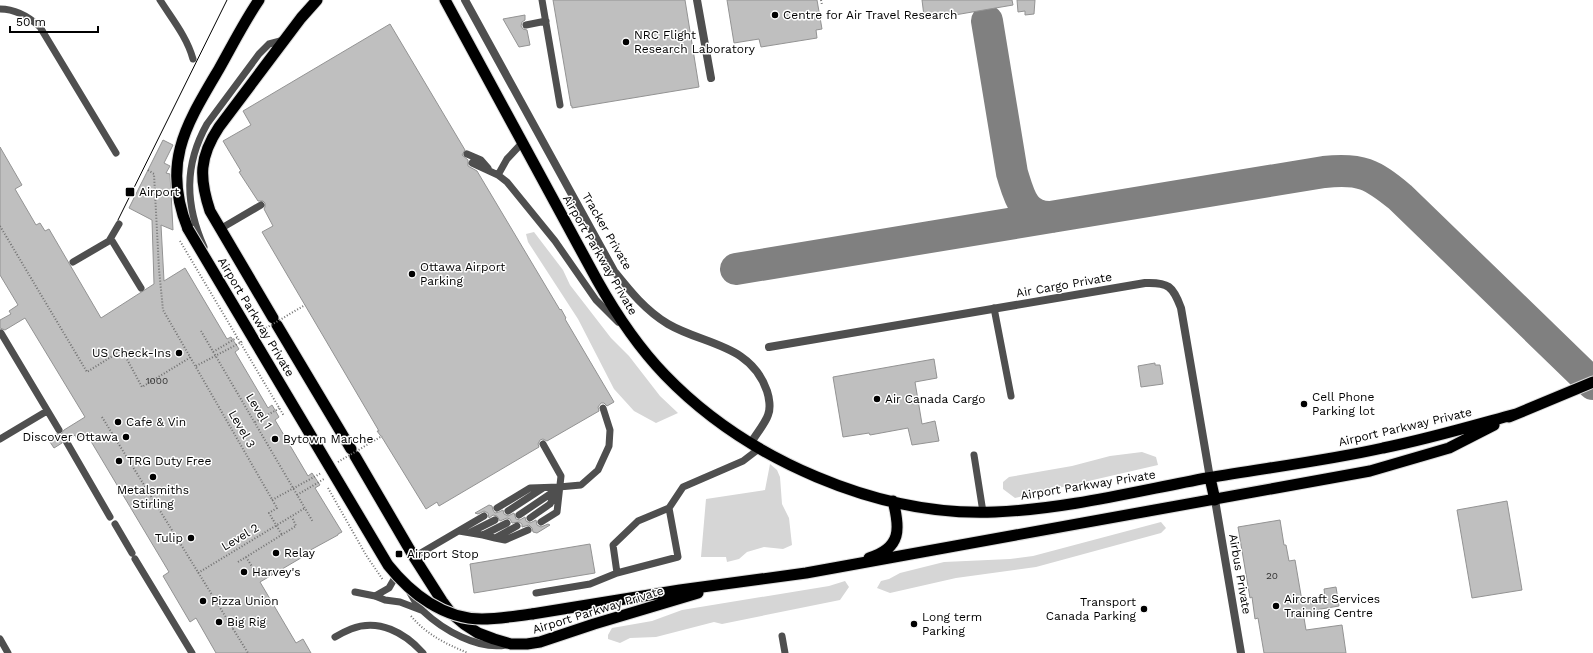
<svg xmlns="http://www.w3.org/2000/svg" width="1593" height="653" font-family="'Work Sans',sans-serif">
	<rect width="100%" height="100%" fill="#fff"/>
	<path fill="#d6d6d6" d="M 534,232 L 563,270 L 570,285 L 611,338 L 629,356 L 660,396 L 678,413 L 656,423 L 634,411 L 614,389 L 578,319 L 528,242 L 526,234 Z
		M 1142,452 L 1156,457 L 1158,465 L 1015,498 L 1003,489 L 1003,482 L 1009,477 L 1072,466 L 1110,456 Z
		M 770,464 L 777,470 L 780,477 L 782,504 L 789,518 L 792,545 L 783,549 L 764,547 L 747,552 L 739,559 L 727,562 L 726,557 L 701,557 L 706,499 L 765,490 Z
		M 1161,522 L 1166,528 L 1161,533 L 1036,567 L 956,578 L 890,593 L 877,588 L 881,581 L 889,579 L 900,573 L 944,562 L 1010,559 L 1033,556 Z
		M 845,581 L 849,587 L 840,600 L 722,624 L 714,622 L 656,637 L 630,638 L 620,643 L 608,639 L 608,635 L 612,628 L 652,621 L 682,610 L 829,586 Z"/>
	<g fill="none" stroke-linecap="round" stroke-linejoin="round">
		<path stroke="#808080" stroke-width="32" d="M 987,21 L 1012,173 C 1019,195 1023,218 1051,217
			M 736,269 L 1324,172 C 1361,168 1372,174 1400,197 L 1593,384"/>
	</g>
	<path fill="#bfbfbf" stroke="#939393" d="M 553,0 L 685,0 L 699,87 L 572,108 L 572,106 L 571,106 Z
		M 727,0 L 817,0 L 822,29 L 816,30 L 817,38 L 761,47 L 759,39 L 734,43 Z
		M 922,0 L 1012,0 L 1013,5 L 943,17 L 942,13 L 924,16 Z
		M 1017,0 L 1035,0 L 1034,14 L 1025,15 L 1025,11 L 1018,12 Z
		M 525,15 L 525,20 L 522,22 L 521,26 L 523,29 L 527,30 L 530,45 L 519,47 L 503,19 Z
		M 390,24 L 465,150 L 462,155 L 468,160 L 468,166 L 477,171 L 560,310 L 561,309 L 566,318 L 565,319 L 614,402 L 607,406 L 604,403 L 601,403 L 598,407 L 599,411 L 547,441 L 543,439 L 540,440 L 538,444 L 539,447 L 439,506 L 437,502 L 426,509 L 383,439 L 377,431 L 379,431 L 262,232 L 273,226 L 264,209 L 265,207 L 265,203 L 263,201 L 258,201 L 239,172 L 241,171 L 223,141 L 251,125 L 243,111 Z
		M 163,140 L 173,145 L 164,163 L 170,166 L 166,173 L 170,174 L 173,230 L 161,225 L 164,281 L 185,268 L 227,339 L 231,337 L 239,349 L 235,352 L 268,408 L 272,405 L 279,417 L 275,420 L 308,476 L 312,473 L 320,485 L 315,488 L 342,532 L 338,534 L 338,535 L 305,553 L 306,555 L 260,582 L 296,643 L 303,639 L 311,653 L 216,653 L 196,618 L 190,622 L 163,576 L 169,572 L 86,433 L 77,439 L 75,435 L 70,438 L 68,437 L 64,437 L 62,439 L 62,443 L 54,448 L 48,439 L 56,434 L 61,434 L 64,430 L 85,417 L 25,318 L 5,330 L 0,328 L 0,320 L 11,314 L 9,311 L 18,305 L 0,275 L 0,147 L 22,185 L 15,189 L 36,225 L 40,223 L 45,231 L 49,229 L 101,318 L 154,284 L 152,220 L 129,208 Z
		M 934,359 L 937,378 L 915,382 L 922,424 L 935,421 L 939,441 L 912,445 L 908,428 L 870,435 L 869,433 L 843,437 L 833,377 Z
		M 1155,363 L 1155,365 L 1160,365 L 1163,384 L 1141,387 L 1138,366 Z
		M 1507,501 L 1522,590 L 1472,598 L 1457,510 Z
		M 489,505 L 492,506 L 493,510 L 495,513 L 499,512 L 503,510 L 504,514 L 508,516 L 514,513 L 516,519 L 520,520 L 525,517 L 526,521 L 530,523 L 536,520 L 537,525 L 541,527 L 548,524 L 550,525 L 537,533 L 533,532 L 532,528 L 529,525 L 522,527 L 522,524 L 519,522 L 512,523 L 510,519 L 507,518 L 500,521 L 497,516 L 493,515 L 489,518 L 488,513 L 484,511 L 478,514 L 475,513 Z
		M 1280,520 L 1284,545 L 1286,545 L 1289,561 L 1295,560 L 1302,601 L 1325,597 L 1324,589 L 1336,587 L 1339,606 L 1303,612 L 1306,630 L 1342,625 L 1346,653 L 1264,653 L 1258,618 L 1255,619 L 1252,597 L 1250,598 L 1238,527 Z
		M 590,544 L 595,573 L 474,593 L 470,564 Z"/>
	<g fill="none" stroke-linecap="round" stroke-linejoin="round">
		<defs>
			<path id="trunk" d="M 445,0 L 597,280 C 616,314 638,347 665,375 C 746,459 878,517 995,512 C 1067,509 1137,491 1207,478 C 1265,468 1325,461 1383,448 C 1428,439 1472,426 1516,414
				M 188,229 C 161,163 186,125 219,69 C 232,46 244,22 259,0
				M 273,318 L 210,211 C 199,178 199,157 219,127 L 301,18 L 317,0
				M 277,325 L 351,449
				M 1509,417 L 1593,382
				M 355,456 L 414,557 L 442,601 L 451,613 L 464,624 L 478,633 L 494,639 L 511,644 L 527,644 L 540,642 L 594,624 L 698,593
				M 1210,478 L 1215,500
				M 869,558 C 902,548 900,528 893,501
				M 532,614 L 680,590 L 806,573 L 1370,471 L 1449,448 L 1494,425"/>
		</defs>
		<use href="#trunk" stroke="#dbdbdb" stroke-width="13"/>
		<path stroke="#717171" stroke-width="2" stroke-dasharray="1 2" stroke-linecap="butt" d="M 821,0 L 822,5
			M 148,170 L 154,174 L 159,269 L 163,310 L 277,508 L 269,513 L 282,535
			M 0,226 L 87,372 L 122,350 L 142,387 L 191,357
			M 180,241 L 284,416
			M 201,331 L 313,522
			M 213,352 L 238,337
			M 196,366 L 236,345
			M 102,417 L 248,653
			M 255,422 L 280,408
			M 328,488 L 366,555 L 383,580
			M 297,495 L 324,479
			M 272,500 L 314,477
			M 246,557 L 256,573
			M 238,562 L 296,526 L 292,517
			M 198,573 L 305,508
			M 411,616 C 427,635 446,644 468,653
			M 232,628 L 244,620"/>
		<path stroke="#4f4f4f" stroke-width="7" d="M 160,0 C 172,19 187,37 193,59
			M 542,0 L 560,105
			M 0,9 C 16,9 28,16 40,27 L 116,153
			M 526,25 L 546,21
			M 467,154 L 481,160 L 488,168
			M 472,163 L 498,175 L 507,182 L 555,241 L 596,300 L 618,322
			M 498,175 L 507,159 L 522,143
			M 220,229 L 261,205
			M 111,239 L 141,288
			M 204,247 C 185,204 184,165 207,124 L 259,54 L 269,44 L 284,40
			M 73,262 L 109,241 L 119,224
			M 994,308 L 1011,396
			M 1,333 L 59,430
			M 0,439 L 47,411
			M 66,441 L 110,517
			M 974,455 L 983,512
			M 497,508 L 530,488 L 559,487 L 581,485 L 598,470 L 609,446 L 610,430 L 603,408
			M 669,508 L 678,557 L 617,573 L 613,545 L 638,521 L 669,508 L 683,487 L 743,461 L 760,448
			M 508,511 L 543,488
			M 519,515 L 559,488
			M 530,518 L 550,504 L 557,491
			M 541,522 L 557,512 L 561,476 L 543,444
			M 115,524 L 132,553
			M 459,531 L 483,535 L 507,523
			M 471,532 L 495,520
			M 483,535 L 495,538 L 517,526
			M 495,538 L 505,540 L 528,530
			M 414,557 L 484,516
			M 135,559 L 192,653
			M 409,591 C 413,598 417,606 423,611 C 443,630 478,650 506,645
			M 355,592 L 375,596 L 385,600 L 400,602 L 421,610
			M 536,593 L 590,584 L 617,573
			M 375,596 L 389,588 L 397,574
			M 782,636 L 785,653
			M 335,637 C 340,634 346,631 351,629 C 379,618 405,633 423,653
			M 0,639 L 8,653"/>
		<path stroke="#4f4f4f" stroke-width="8" d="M 465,0 L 614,271 C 630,291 645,310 668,324 C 704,345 751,344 767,391 C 769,397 771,408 768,415 C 765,424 756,434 751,443
			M 697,0 L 711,78
			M 769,347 L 1145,283 C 1168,282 1173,286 1181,308 L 1210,478
			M 1215,500 L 1241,653"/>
		<use href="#trunk" stroke="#000" stroke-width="11"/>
		<path stroke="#000" stroke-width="1" d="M 118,220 L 227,0"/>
		<defs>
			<path id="trunk-bridge" d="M 188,229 L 388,565 C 411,594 444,619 482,619 C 499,619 515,616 532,614"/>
		</defs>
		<use href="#trunk-bridge" stroke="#dbdbdb" stroke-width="13" stroke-linecap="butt"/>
		<path stroke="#717171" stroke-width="2" stroke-dasharray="1 2" stroke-linecap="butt" d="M 261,331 L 305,305
			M 236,345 L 243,341
			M 338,462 L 382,436
			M 314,477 L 321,473"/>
		<use href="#trunk-bridge" stroke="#000" stroke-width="11"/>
	</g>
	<g fill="#000" stroke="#fff" stroke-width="1.5">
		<circle cx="775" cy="15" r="4"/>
		<circle cx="626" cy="42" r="4"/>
		<rect x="125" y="187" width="10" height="10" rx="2"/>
		<circle cx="412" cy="274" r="4"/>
		<circle cx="179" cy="353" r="4"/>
		<circle cx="877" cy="399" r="4"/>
		<circle cx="1304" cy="404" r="4"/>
		<circle cx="118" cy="422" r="4"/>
		<circle cx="126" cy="437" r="4"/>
		<circle cx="275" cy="439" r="4"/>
		<circle cx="119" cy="461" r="4"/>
		<circle cx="153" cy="477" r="4"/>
		<circle cx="191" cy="538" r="4"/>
		<circle cx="276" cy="553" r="4"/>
		<rect x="395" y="550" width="8" height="8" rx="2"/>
		<circle cx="244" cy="572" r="4"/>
		<circle cx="203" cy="601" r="4"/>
		<circle cx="1276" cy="606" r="4"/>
		<circle cx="1144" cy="609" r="4"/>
		<circle cx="219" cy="622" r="4"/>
		<circle cx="914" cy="624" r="4"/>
	</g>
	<g text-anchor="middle" stroke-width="3" stroke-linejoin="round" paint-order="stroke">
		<g font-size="10" fill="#303030">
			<text x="157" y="384">1000</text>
			<text x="1272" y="579">20</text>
		</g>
		<g font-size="12" fill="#000" stroke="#fff" text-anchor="start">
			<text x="783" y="19">Centre for Air Travel Research</text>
			<text x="634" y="39">NRC Flight<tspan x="634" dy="14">Research Laboratory</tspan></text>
			<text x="139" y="196">Airport</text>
			<text x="420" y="271">Ottawa Airport<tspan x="420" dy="14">Parking</tspan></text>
			<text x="171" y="357" text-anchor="end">US Check-Ins</text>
			<text x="1312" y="401">Cell Phone<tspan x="1312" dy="14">Parking lot</tspan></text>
			<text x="885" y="403">Air Canada Cargo</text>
			<text x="126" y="426">Cafe &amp; Vin</text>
			<text x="118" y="441" text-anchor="end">Discover Ottawa</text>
			<text x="283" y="443">Bytown Marche</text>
			<text x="127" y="465">TRG Duty Free</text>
			<text x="153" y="494" text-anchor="middle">Metalsmiths<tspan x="153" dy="14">Stirling</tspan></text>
			<text x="183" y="542" text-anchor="end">Tulip</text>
			<text x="284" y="557">Relay</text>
			<text x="407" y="558">Airport Stop</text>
			<text x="252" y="576">Harvey's</text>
			<text x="1284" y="603">Aircraft Services<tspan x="1284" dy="14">Training Centre</tspan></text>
			<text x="211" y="605">Pizza Union</text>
			<text x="1136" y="606" text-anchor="end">Transport<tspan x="1136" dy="14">Canada Parking</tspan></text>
			<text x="922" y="621">Long term<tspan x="922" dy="14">Parking</tspan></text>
			<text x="227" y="626">Big Rig</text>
		</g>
		<g font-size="12" fill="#000" stroke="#fff">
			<text transform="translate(607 231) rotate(60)" y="4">Tracker Private</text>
			<text transform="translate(600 255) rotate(60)" y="4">Airport Parkway Private</text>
			<text transform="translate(1064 285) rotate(-10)" y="4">Air Cargo Private</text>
			<text transform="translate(256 317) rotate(59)" y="4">Airport Parkway Private</text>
			<text transform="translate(259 411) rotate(59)" y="4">Level 1</text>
			<text transform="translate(1405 427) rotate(-13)" y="4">Airport Parkway Private</text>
			<text transform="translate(242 429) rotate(60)" y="4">Level 3</text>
			<text transform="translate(1088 485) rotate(-9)" y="4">Airport Parkway Private</text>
			<text transform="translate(240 537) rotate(-31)" y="4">Level 2</text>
			<text transform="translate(1240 574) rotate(80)" y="4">Airbus Private</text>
			<text transform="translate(598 610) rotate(-17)" y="4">Airport Parkway Private</text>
		</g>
	</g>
	<path d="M10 26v6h88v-6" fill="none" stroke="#000000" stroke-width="2"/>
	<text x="16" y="26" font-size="12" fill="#000000" stroke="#ffffff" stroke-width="3" paint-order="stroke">50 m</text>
</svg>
